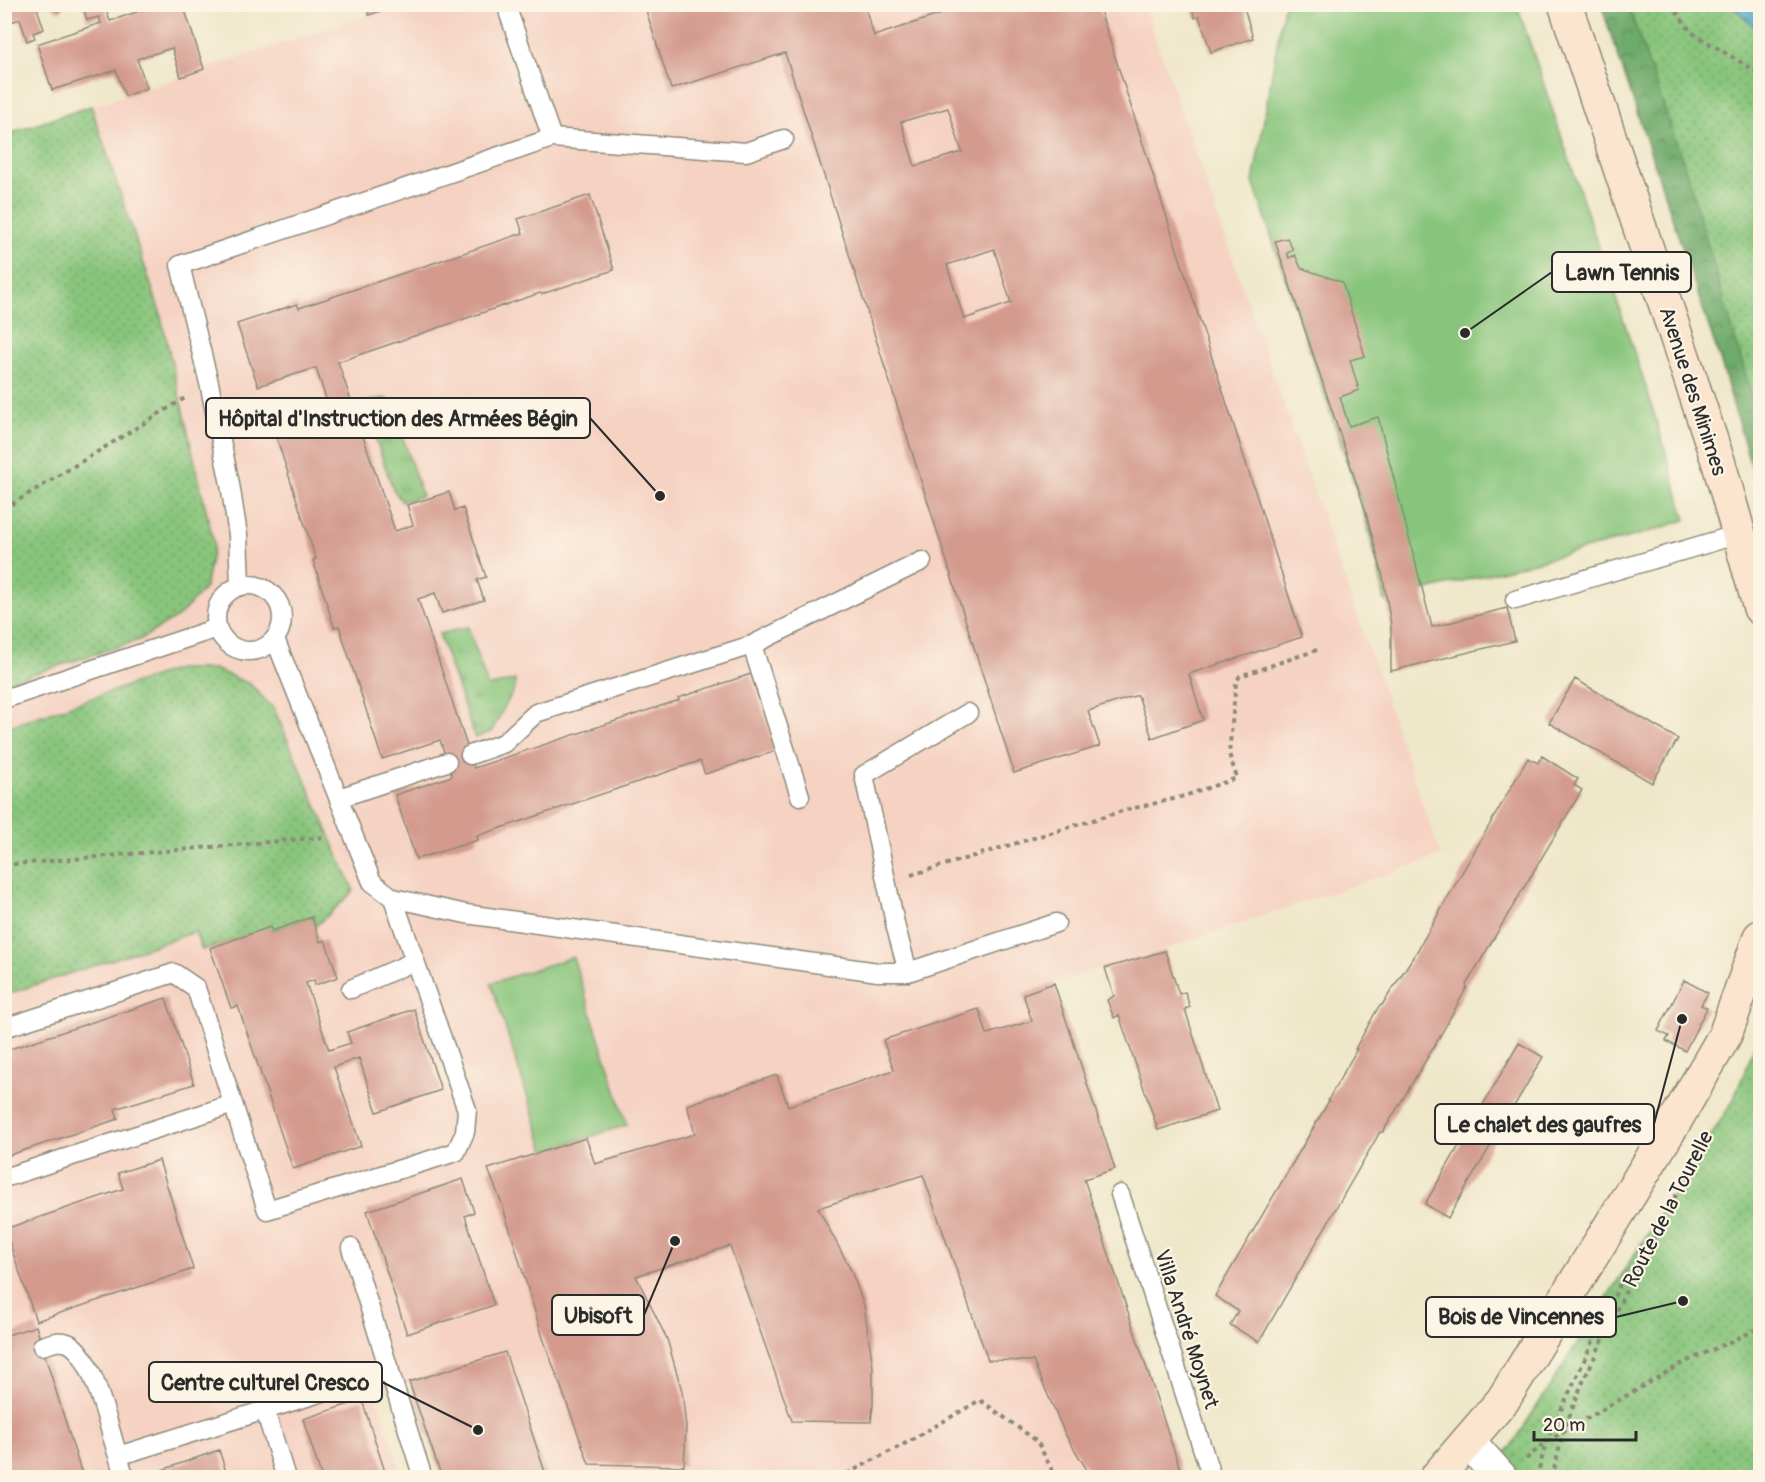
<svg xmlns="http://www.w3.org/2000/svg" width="1765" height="1482" font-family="Pangolin,sans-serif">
	<defs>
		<pattern id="grass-tufts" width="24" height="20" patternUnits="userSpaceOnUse" patternTransform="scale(1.5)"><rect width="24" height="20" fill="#88c57b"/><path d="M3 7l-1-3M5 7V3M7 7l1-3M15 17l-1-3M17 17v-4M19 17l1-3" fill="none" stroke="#6fa065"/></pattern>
		<pattern id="forest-crowns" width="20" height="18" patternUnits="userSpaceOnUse" patternTransform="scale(1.5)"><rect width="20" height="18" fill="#6eaa6b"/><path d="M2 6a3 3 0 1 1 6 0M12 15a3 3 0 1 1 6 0" fill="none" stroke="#5b8b58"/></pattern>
		<pattern id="park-dots" width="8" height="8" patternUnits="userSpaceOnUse" patternTransform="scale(1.5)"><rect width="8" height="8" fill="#88c57b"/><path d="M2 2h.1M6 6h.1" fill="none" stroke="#6fa065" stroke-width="1.8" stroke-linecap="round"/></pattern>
		<pattern id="water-ripples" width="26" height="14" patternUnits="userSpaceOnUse" patternTransform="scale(1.5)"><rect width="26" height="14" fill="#49aac8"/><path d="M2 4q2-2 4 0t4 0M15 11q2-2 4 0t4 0" fill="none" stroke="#3d8ba3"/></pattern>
	</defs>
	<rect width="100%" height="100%" fill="#fcf5e5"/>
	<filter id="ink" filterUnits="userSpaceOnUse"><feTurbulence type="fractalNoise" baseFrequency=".0167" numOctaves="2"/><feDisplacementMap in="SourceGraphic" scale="12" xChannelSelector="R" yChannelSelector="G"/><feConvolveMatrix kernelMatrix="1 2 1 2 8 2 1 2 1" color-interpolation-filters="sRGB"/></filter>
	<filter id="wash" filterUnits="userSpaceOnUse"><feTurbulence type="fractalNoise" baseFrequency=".008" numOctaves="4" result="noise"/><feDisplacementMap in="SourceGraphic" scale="24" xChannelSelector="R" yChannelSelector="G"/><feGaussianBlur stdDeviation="1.35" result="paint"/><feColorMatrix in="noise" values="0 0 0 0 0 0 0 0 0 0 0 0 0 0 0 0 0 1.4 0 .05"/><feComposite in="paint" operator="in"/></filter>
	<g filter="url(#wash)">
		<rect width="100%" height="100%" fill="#efe7c9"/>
		<path fill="#f5d2c2" d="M 399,5 L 1144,5 L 1441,856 L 1165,949 L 1053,983 L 1023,994 L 1183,1477 L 547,1477 L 504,1352 L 409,1382 L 376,1395 L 403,1477 L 5,1477 L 4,135 Z"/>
		<path fill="url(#grass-tufts)" stroke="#5a7853" stroke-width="1.5" d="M 384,398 L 427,419 L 430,425 L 402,435 L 422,496 L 402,502 L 393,489 L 363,403 Z
			M 468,627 L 488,687 L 515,680 L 515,688 L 491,732 L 475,738 L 439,634 Z"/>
		<path fill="url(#forest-crowns)" stroke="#4c6a4b" stroke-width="1.5" d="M 1601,5 L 1760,5 L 1760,497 L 1721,363 Z"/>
		<path fill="url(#park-dots)" stroke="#5a7853" stroke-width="1.5" d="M 1628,5 L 1760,5 L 1760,424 L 1685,167 Z
			M 91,106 L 160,312 L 214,544 L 205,588 L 179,616 L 139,640 L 5,683 L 5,135 Z
			M 177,669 L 214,669 L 250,684 L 274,709 L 354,891 L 315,927 L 312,917 L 272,931 L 270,928 L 202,950 L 195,932 L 5,995 L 4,728 Z
			M 1760,1032 L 1760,1477 L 1484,1478 L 1512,1445 L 1733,1101 Z"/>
		<path fill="#88c57b" stroke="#5a7853" stroke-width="1.5" d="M 1284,5 L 1517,5 L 1645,384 L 1686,520 L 1639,535 L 1385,601 L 1377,563 L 1360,500 L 1253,182 Z
			M 573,957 L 627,1125 L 545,1151 L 491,983 Z"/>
		<path fill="url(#water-ripples)" stroke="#3a6a7a" stroke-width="1.5" d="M 1731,5 L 1760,5 L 1760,32 Z"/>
		<g id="blocks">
			<path fill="#d39a8d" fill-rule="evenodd" d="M 52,4 L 65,4 L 62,10 L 58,11 L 53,8 Z
				M 82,4 L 104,4 L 110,21 L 160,4 L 183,4 L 204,69 L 181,77 L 172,48 L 137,59 L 147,88 L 125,96 L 116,70 L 52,90 L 37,44 L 101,23 L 99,17 L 87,20 Z
				M 366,4 L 398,4 L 398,5 L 369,15 Z
				M 644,4 L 864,4 L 874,36 L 972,4 L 1098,4 L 1302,637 L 1189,674 L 1203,720 L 1152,738 L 1138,695 L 1088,711 L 1100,746 L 1014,773 L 785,53 L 671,89 ZM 948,108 L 962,152 L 915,166 L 901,122 ZM 994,249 L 1011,303 L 964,319 L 947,265 Z
				M 1190,4 L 1243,4 L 1253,38 L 1211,52 L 1199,16 L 1195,18 Z
				M 4,5 L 47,5 L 37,8 L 44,29 L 33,33 L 35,38 L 27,41 L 20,19 L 11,22 L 9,18 L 4,20 Z
				M 590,195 L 614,270 L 542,294 L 540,293 L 338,362 L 395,531 L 413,525 L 407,505 L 449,492 L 455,511 L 463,508 L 486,577 L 477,580 L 484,600 L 442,613 L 435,593 L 418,599 L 470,755 L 474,768 L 679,700 L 678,698 L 751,674 L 776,751 L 705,774 L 700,761 L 477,836 L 478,840 L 416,859 L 395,795 L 452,776 L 440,740 L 382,759 L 339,626 L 334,627 L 313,560 L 316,559 L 272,424 L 328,405 L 316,368 L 258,386 L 237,324 L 297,304 L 299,308 L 523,233 L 518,219 Z
				M 1287,238 L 1293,250 L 1287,253 L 1289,258 L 1295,255 L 1301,268 L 1342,282 L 1365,356 L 1350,360 L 1359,390 L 1340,397 L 1349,426 L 1378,417 L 1432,627 L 1507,608 L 1515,641 L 1391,671 L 1391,625 L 1383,577 L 1365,509 L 1275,241 Z
				M 1575,679 L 1678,739 L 1652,783 L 1549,723 Z
				M 1542,756 L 1578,779 L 1574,785 L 1582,790 L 1466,985 L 1467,987 L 1438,1040 L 1383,1132 L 1380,1132 L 1259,1342 L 1230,1325 L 1238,1311 L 1215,1296 L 1329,1101 L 1328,1100 L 1357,1049 L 1355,1049 L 1379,1006 L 1382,1005 L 1417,951 L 1528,758 L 1538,763 Z
				M 312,917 L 320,942 L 325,940 L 338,977 L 315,985 L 314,980 L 306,983 L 329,1050 L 351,1043 L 347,1032 L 414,1009 L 441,1090 L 377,1112 L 359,1058 L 334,1067 L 361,1146 L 293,1169 L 238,1006 L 231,1008 L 210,948 L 270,927 L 272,931 Z
				M 1165,951 L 1179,994 L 1185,992 L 1190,1007 L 1185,1009 L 1217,1111 L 1158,1130 L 1119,1015 L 1114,1018 L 1107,1000 L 1114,996 L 1105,968 Z
				M 1684,980 L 1708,993 L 1701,1005 L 1707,1008 L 1685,1051 L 1666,1041 L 1669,1036 L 1658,1031 Z
				M 1054,983 L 1115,1169 L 1084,1179 L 1183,1478 L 1092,1478 L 1065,1434 L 1033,1361 L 988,1360 L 923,1175 L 818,1208 L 851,1270 L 864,1306 L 873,1367 L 873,1406 L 871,1422 L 792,1421 L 730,1246 L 636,1276 L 667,1339 L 682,1391 L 686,1427 L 684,1466 L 589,1464 L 543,1338 L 502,1204 L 488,1169 L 586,1138 L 595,1164 L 695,1134 L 687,1105 L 777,1075 L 788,1106 L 894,1070 L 883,1040 L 979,1009 L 987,1034 L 1032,1021 L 1023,994 Z
				M 166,998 L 194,1084 L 115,1109 L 118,1119 L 4,1157 L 4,1051 Z
				M 1519,1043 L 1543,1057 L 1448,1218 L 1425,1204 Z
				M 159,1160 L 193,1269 L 36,1321 L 5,1229 L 123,1189 L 118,1173 Z
				M 463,1179 L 474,1212 L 465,1216 L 494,1305 L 407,1334 L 367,1211 Z
				M 36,1326 L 42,1346 L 83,1478 L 4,1478 L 4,1336 Z
				M 505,1352 L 547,1478 L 442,1478 L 409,1382 Z
				M 362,1400 L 387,1478 L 322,1478 L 303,1419 Z
				M 219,1450 L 228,1478 L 164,1478 L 162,1470 Z"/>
		</g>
	</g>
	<g filter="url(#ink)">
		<use href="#blocks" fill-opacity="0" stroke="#8d897a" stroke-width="1.5"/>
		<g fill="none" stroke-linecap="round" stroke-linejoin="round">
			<defs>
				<path id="lane" d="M 508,4 L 509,14 L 552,138
					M216 618a33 33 0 1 1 66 0a33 33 0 1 1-66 0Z
					M 240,585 L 238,535 L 230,484 L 209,383 L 180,265 L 552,138 L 746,152 L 784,139
					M 1515,600 L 1739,534
					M 275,639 L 372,882 L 393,898 L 466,914 L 878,972 L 908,972 L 1056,923
					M 752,645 L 800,796
					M 4,699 L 217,628
					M 470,755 L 504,743 L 536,713 L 752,645 L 922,561
					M 339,798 L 447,762
					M 908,972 L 896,928 L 864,775 L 968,713
					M 351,989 L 415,961
					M 4,1028 L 174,973 L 196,988 L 267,1210 L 456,1152 L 465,1132 L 467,1110 L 393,898
					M 4,1178 L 233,1104
					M 1120,1194 L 1212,1478
					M 351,1248 L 423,1478
					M 42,1346 C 52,1343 61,1339 70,1344 C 94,1358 109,1429 118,1456
					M 265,1410 L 286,1478
					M 125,1478 L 118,1456 L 390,1371"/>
				<path id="street" d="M 1468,1441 L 1501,1478"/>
				<path id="secondary" d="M 1565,4 L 1719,464 L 1760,608
					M 1436,1478 L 1503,1400 L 1675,1121 L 1725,1035 L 1760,937"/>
			</defs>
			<use href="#lane" stroke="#8d897a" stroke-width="21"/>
			<use href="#street" stroke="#8d897a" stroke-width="36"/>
			<use href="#secondary" stroke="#8d897a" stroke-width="36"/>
			<path stroke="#8d897a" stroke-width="4" stroke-dasharray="4.5 4.5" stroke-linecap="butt" d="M 1671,4 L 1691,32 L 1760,74
				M 1760,257 L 1754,309 L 1760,333
				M 4,509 L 185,398
				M 4,865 L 326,837
				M 911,875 L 1126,810 L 1178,798 L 1237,778 L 1229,754 L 1236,682 L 1240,676 L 1317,650
				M 1526,1459 L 1546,1442 L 1683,1363 L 1760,1328
				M 839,1478 L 908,1442 L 980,1400 L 1037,1441 L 1056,1478
				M 1537,1478 L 1546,1442 L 1626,1271
				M 1552,1478 L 1563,1433 L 1581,1386 L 1619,1305 L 1692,1164"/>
			<use href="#lane" stroke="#fff" stroke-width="18"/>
			<use href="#street" stroke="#fff" stroke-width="33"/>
			<use href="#secondary" stroke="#fbe5cf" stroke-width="33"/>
		</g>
	</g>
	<g text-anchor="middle" stroke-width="4.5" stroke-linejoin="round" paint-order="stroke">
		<g font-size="21" fill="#2b2b2b" stroke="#fcf5e5">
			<text transform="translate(1693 391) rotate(72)" y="7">Avenue des Minimes</text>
			<text transform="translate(1668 1209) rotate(-63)" y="7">Route de la Tourelle</text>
			<text transform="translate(1187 1329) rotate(72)" y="7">Villa André Moynet</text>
		</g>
	</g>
	<path fill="none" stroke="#2b2b2b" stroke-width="2" d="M1465 333L1552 272M660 496L590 418M1682 1019L1654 1124M675 1241L644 1315M1683 1301L1616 1317M478 1430L382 1382"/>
	<g fill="#2b2b2b" stroke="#fcf5e5" stroke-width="2">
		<circle cx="1465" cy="333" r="6"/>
		<circle cx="660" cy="496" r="6"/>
		<circle cx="1682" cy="1019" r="6"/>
		<circle cx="675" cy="1241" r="6"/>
		<circle cx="1683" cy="1301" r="6"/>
		<circle cx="478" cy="1430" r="6"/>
	</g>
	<g fill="#fcf5e5" stroke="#2b2b2b" stroke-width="2">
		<rect x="1552" y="252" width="139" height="40" rx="6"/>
		<rect x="206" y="398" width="384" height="40" rx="6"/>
		<rect x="1435" y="1104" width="219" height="40" rx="6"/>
		<rect x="552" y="1295" width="92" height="40" rx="6"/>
		<rect x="1426" y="1297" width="190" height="40" rx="6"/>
		<rect x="149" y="1362" width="233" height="40" rx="6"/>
	</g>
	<g font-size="22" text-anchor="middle" font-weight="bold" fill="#2b2b2b">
		<text x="1622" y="280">Lawn Tennis</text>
		<text x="398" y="426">Hôpital d'Instruction des Armées Bégin</text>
		<text x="1544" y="1132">Le chalet des gaufres</text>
		<text x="598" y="1323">Ubisoft</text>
		<text x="1521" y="1324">Bois de Vincennes</text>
		<text x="265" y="1390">Centre culturel Cresco</text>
	</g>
	<rect width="1765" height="1482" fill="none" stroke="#fcf5e5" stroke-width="24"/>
	<path d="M1534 1431v9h102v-9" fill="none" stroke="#2b2b2b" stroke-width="3"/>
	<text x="1543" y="1431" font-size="18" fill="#2b2b2b" stroke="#fcf5e5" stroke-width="4.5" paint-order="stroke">20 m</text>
</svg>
